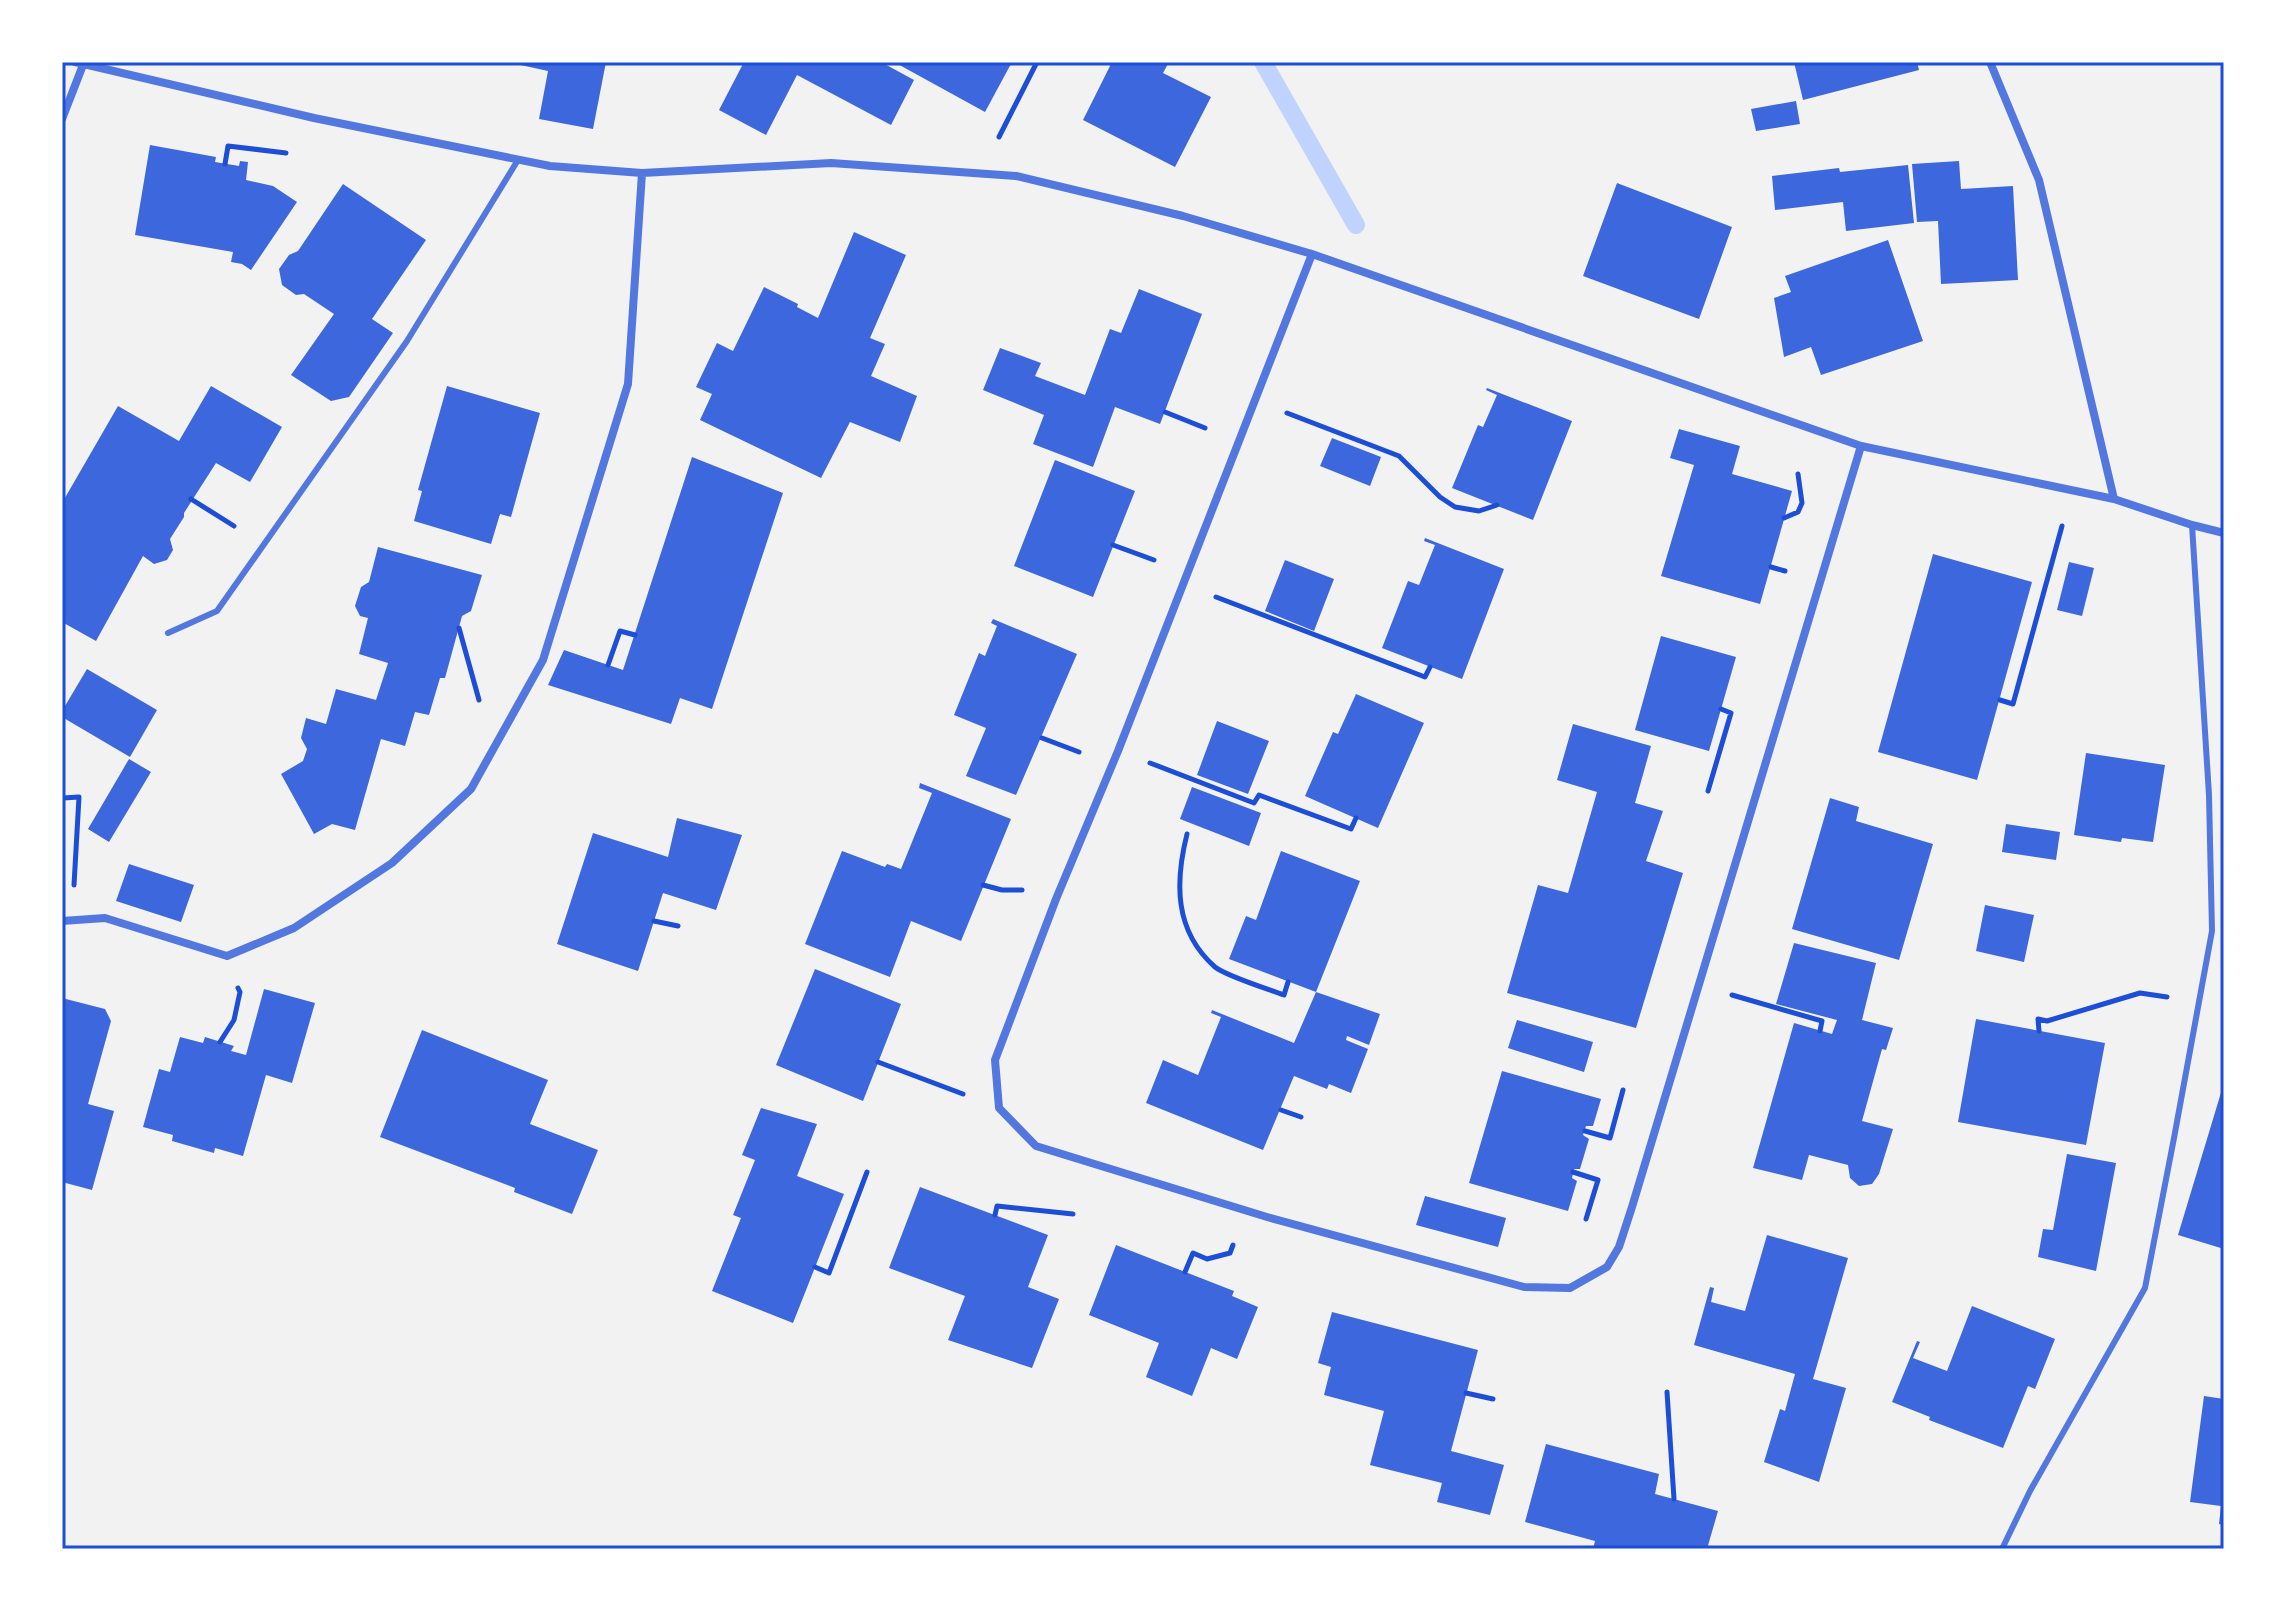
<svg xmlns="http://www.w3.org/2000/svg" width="2286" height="1611" font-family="Manrope,sans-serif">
	<rect width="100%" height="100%" fill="#f2f2f2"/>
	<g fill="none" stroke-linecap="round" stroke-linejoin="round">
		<path stroke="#bfd3fe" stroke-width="18" d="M 1263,62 L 1356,225"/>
	</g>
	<path fill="#3d67dc" d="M 507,62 L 606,62 L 593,129 L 539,119 L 548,71 Z
		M 744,62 L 803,64 L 804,62 L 881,62 L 914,80 L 891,125 L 797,75 L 766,135 L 719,110 Z
		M 894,62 L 1012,62 L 985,112 Z
		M 1112,62 L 1169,62 L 1163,73 L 1211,97 L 1175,167 L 1083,120 Z
		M 1794,62 L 1917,62 L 1919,70 L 1803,100 Z
		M 1796,101 L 1800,124 L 1756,131 L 1751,109 Z
		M 150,145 L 216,157 L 215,162 L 239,166 L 240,161 L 248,162 L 246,180 L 273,186 L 297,202 L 251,270 L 242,264 L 231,262 L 233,252 L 135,235 Z
		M 1959,161 L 1961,189 L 2013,186 L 2018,280 L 1941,284 L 1938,221 L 1917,222 L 1912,164 Z
		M 1908,165 L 1914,223 L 1846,231 L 1843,202 L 1775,210 L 1772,176 L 1839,168 L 1840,172 Z
		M 1617,183 L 1732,227 L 1699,319 L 1583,276 Z
		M 343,184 L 426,240 L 372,319 L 393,333 L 349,397 L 331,401 L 291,375 L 334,314 L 304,294 L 296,295 L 282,285 L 279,269 L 289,255 L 298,251 Z
		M 854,232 L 906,255 L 870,338 L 885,344 L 871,376 L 917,396 L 900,442 L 850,422 L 821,478 L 700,420 L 712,394 L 696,387 L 717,343 L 733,351 L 764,287 L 798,304 L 797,307 L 818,318 Z
		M 1888,240 L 1923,341 L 1821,375 L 1811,347 L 1784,357 L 1774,298 L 1791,292 L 1785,276 Z
		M 1139,289 L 1202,314 L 1160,424 L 1115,407 L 1093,467 L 1033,444 L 1044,415 L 983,390 L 1000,348 L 1041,363 L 1035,376 L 1085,395 L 1110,329 L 1121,333 Z
		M 211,386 L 282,427 L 250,482 L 216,463 L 184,513 L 184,517 L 170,539 L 173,550 L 167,560 L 154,564 L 143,556 L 96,641 L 62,622 L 62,503 L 118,406 L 179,441 Z
		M 447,386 L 540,413 L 511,517 L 500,514 L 491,544 L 414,521 L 422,491 L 418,490 Z
		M 1487,388 L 1572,421 L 1533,520 L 1452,488 L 1478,425 L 1483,427 L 1497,395 L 1486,390 Z
		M 1679,429 L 1740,446 L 1732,474 L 1792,491 L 1760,604 L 1661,576 L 1694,465 L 1670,458 Z
		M 1332,438 L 1381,457 L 1370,486 L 1320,466 Z
		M 692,457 L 783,493 L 712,709 L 680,698 L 671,724 L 548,685 L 564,650 L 623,670 Z
		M 1055,460 L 1135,491 L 1093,597 L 1014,566 Z
		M 1425,538 L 1504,569 L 1462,679 L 1382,648 L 1408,581 L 1419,585 L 1435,545 L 1424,541 Z
		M 378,547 L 482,575 L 471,611 L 462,616 L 445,678 L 440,678 L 429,715 L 415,712 L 405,746 L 381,739 L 355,830 L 332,824 L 314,834 L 281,774 L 303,761 L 307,749 L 301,738 L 306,718 L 326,724 L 336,689 L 376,700 L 388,663 L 359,654 L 368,618 L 360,616 L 355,606 L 361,587 L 369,582 Z
		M 1933,554 L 2032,582 L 1977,780 L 1878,752 Z
		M 1285,560 L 1334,579 L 1314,631 L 1265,611 Z
		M 2069,562 L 2094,568 L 2082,616 L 2057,610 Z
		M 993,619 L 1077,654 L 1016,795 L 966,776 L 986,728 L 954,715 L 979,653 L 985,656 L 997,626 L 991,623 Z
		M 1661,636 L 1736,657 L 1709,751 L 1635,730 Z
		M 87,669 L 157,710 L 130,757 L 62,717 L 62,711 Z
		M 1356,694 L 1424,723 L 1378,828 L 1305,796 L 1333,732 L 1338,734 Z
		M 1217,721 L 1269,741 L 1248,794 L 1197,775 Z
		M 1573,724 L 1651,746 L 1635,803 L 1663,811 L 1646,861 L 1683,873 L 1636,1028 L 1507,993 L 1538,885 L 1568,893 L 1597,792 L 1557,780 Z
		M 2086,753 L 2165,765 L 2153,842 L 2122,838 L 2121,842 L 2074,835 Z
		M 129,759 L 151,772 L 109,842 L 88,829 Z
		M 920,783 L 1011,819 L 961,941 L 911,921 L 890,977 L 805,944 L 842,851 L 885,867 L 887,864 L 901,869 L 932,793 L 919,788 Z
		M 1192,787 L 1261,813 L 1249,846 L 1180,819 Z
		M 1830,798 L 1859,807 L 1856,821 L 1933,844 L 1899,960 L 1792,929 Z
		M 677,818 L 742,835 L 716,910 L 663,893 L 638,971 L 557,944 L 593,833 L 668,857 Z
		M 2006,824 L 2060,832 L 2056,860 L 2002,852 Z
		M 1281,851 L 1360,881 L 1316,992 L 1229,959 L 1246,916 L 1256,920 Z
		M 129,864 L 194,885 L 181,922 L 116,901 Z
		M 1985,905 L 2034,915 L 2024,962 L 1976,951 Z
		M 1794,943 L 1876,963 L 1862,1020 L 1893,1028 L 1886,1050 L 1882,1049 L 1862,1121 L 1893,1129 L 1879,1174 L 1872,1184 L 1859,1186 L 1850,1178 L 1848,1165 L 1809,1155 L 1802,1180 L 1753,1168 L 1794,1023 L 1832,1034 L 1837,1020 L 1776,1004 Z
		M 815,969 L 901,1004 L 863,1101 L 776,1065 Z
		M 264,989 L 315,1003 L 292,1083 L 266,1075 L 243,1156 L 215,1148 L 214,1153 L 172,1141 L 173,1135 L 143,1127 L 159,1069 L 170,1072 L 180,1037 L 203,1043 L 205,1037 L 234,1046 L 231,1051 L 246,1055 Z
		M 1316,992 L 1380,1014 L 1369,1045 L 1347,1036 L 1346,1040 L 1368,1049 L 1351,1093 L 1329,1084 L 1327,1089 L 1294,1076 L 1263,1150 L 1146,1103 L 1163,1060 L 1198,1075 L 1221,1017 L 1211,1013 L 1212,1010 L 1294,1043 Z
		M 62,998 L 105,1009 L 111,1021 L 88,1104 L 114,1111 L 92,1190 L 62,1182 Z
		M 1976,1019 L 2105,1043 L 2086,1145 L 1958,1122 Z
		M 1517,1020 L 1593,1042 L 1584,1072 L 1508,1048 Z
		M 422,1030 L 548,1080 L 530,1124 L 598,1150 L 572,1214 L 514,1192 L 515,1188 L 380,1137 Z
		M 1502,1071 L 1601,1099 L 1593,1126 L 1586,1126 L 1583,1135 L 1589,1139 L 1580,1169 L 1574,1169 L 1572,1178 L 1577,1181 L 1568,1211 L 1469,1183 Z
		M 2223,1086 L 2224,1087 L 2224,1249 L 2178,1235 Z
		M 761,1108 L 817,1124 L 797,1176 L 844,1194 L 793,1323 L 712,1291 L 741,1218 L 733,1215 L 755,1160 L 742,1155 Z
		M 2067,1154 L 2116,1163 L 2096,1271 L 2038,1257 L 2043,1229 L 2053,1230 Z
		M 920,1187 L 1048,1235 L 1028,1287 L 1059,1299 L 1032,1368 L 948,1340 L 965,1296 L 889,1268 Z
		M 1425,1196 L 1506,1218 L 1498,1247 L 1416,1225 Z
		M 1767,1235 L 1848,1258 L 1813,1379 L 1846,1388 L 1819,1482 L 1764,1462 L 1780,1409 L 1785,1411 L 1795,1374 L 1694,1345 L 1710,1287 L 1714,1288 L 1711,1302 L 1745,1311 Z
		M 1116,1245 L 1234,1291 L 1232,1296 L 1258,1307 L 1237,1359 L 1211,1348 L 1192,1396 L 1146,1377 L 1159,1343 L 1089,1315 Z
		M 1972,1306 L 2055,1339 L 2035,1389 L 2028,1386 L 2003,1448 L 1929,1420 L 1930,1417 L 1892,1402 L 1917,1341 L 1920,1342 L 1913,1358 L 1947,1371 Z
		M 1332,1312 L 1478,1350 L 1451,1451 L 1504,1465 L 1490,1515 L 1437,1502 L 1442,1483 L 1370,1465 L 1384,1411 L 1324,1395 L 1331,1367 L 1318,1363 Z
		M 2204,1396 L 2224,1399 L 2224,1525 L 2219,1524 L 2221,1506 L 2190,1502 Z
		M 1546,1444 L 1659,1474 L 1655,1494 L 1718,1511 L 1707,1549 L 1593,1549 L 1595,1541 L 1525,1522 Z"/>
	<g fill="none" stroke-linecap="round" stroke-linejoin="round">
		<path stroke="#1d4ed8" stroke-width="5" d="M 999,137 L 1037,62
			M 225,164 L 228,146 L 286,153
			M 1165,412 L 1205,428
			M 1287,413 L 1399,456 L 1440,497 L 1455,507 L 1479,511 L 1497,505
			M 191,499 L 234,526
			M 1784,518 L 1798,512 L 1802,503 L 1798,474
			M 1113,545 L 1154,560
			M 1771,567 L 1785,571
			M 1216,597 L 1425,677 L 1430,667
			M 459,628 L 479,700
			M 608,665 L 620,631 L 635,635
			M 2000,700 L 2013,704 L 2062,526
			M 1042,738 L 1079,752
			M 1150,763 L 1254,803 L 1259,795 L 1351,829 L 1356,818
			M 1708,791 L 1731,713 L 1721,709
			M 63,798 L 79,797 L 74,885
			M 1187,834 C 1175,882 1174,931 1215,967 C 1226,976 1268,989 1284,995 L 1288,982
			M 983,885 L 1002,890 L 1022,890
			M 654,921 L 678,926
			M 1732,995 L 1822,1021 L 1820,1031
			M 2039,1031 L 2038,1019 L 2047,1021 L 2140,993 L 2167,997
			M 220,1042 L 234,1020 L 240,992 L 238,988
			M 878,1062 L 963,1094
			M 1281,1110 L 1301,1117
			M 1585,1131 L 1610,1138 L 1623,1090
			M 1573,1172 L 1598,1180 L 1586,1219
			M 995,1215 L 997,1206 L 1073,1214
			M 815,1267 L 829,1273 L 867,1172
			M 1185,1272 L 1193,1253 L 1207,1259 L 1230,1253 L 1233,1245
			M 1667,1392 L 1674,1499
			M 1466,1393 L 1493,1399"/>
		<path stroke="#5277de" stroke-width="6" d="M 168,633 L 217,611 L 407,341 L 518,160
			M 2002,1549 L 2030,1491 L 2145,1288 L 2174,1138 L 2212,931 L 2209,795 L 2192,525"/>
		<path stroke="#5277de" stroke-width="8" d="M 75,62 L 314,118 L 550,166 L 642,173 L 831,163 L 1016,176 L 1183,216 L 1312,254 L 1861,446 L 2114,499 L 2192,525 L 2224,533
			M 1990,62 L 2039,180 L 2114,499
			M 62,119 L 83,65
			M 1312,254 L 1118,751 L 1056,899 L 995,1060 L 999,1108 L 1036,1146 L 1267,1217 L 1524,1287 L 1570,1288 L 1607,1267 L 1619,1247 L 1632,1207 L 1861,446
			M 62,921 L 105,918 L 227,956 L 294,928 L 392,863 L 471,789 L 543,660 L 628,384 L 642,173"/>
	</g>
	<rect width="2286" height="1611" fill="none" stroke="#ffffff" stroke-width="128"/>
	<rect x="64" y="64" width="2158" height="1483" fill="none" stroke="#1d4ed8" stroke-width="3"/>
</svg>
